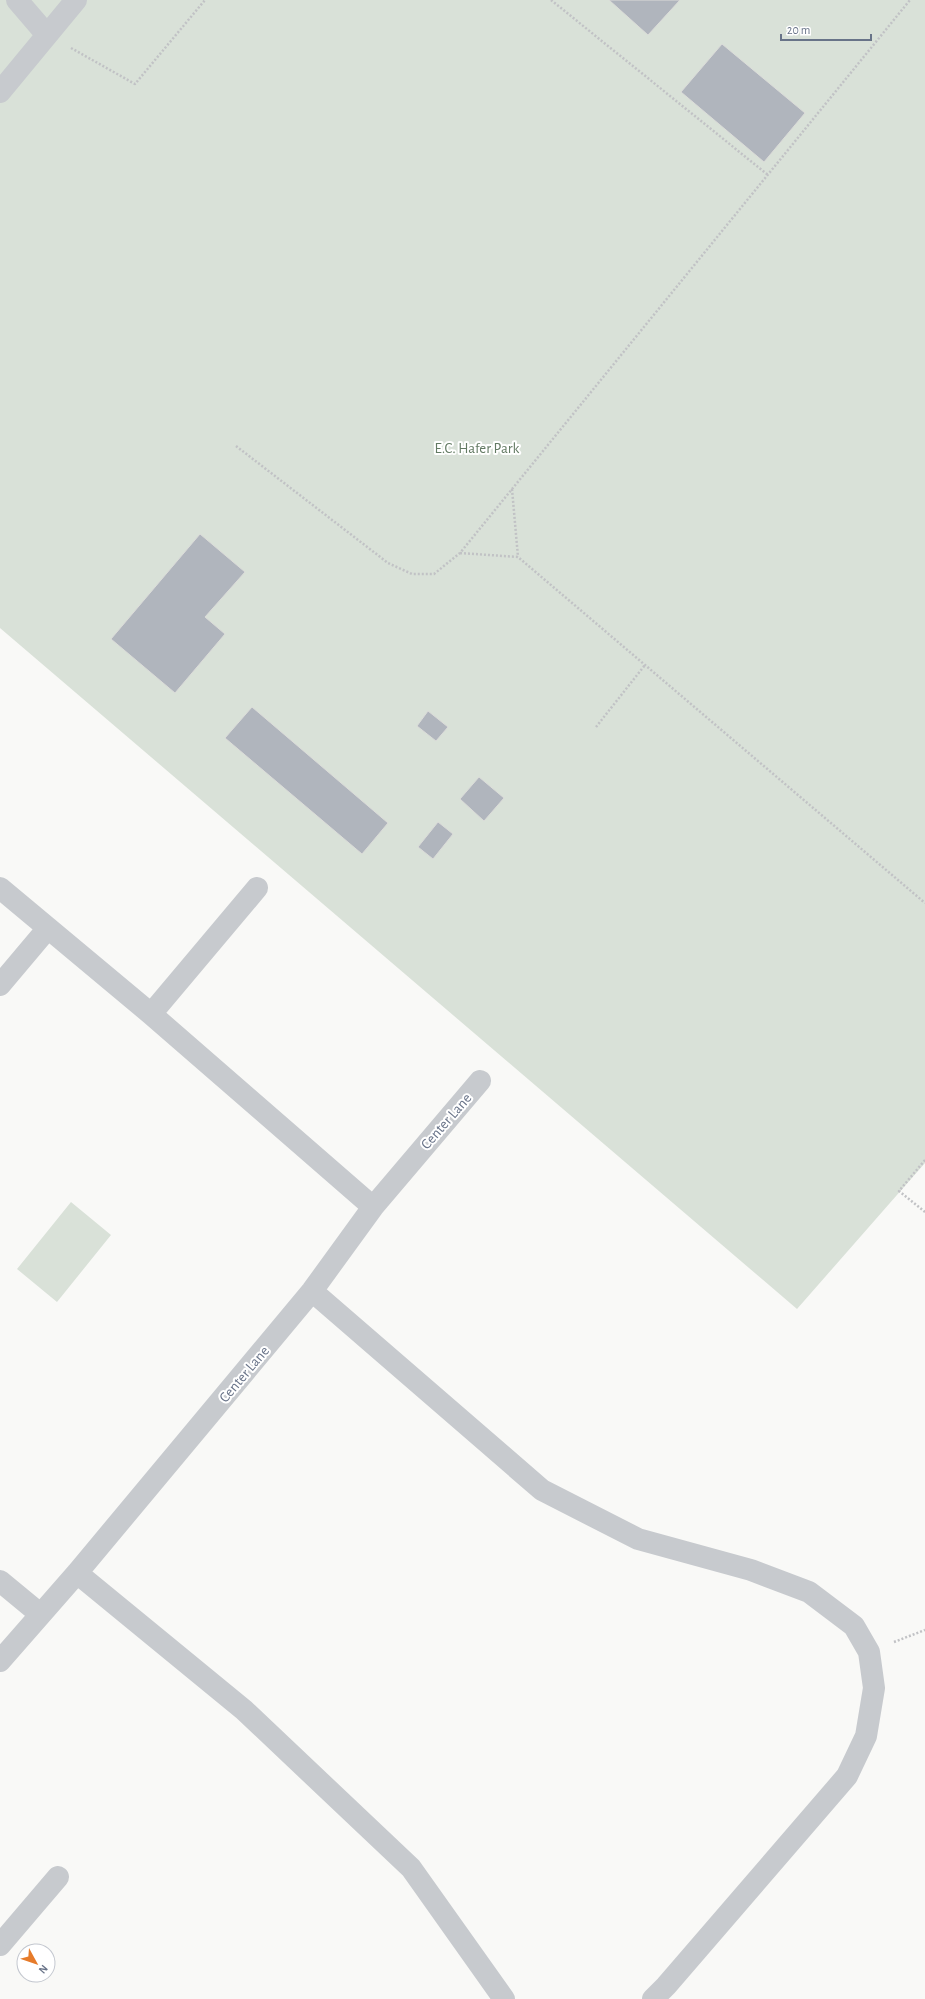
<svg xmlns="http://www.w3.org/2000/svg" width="925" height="1999" font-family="'Alegreya Sans',sans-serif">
	<rect width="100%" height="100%" fill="#f9f9f7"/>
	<path fill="#d9e1d8" d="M 0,0 L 925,0 L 925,1163 L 797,1309 L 0,628 Z
		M 71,1202 L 111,1235 L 57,1302 L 17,1269 Z"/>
	<path fill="#b0b5bd" stroke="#dbdbd9" d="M 609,0 L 680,0 L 648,35 Z
		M 722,44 L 805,113 L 764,162 L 681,92 Z
		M 200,534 L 245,572 L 205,617 L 225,634 L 175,693 L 111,639 Z
		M 252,707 L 388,823 L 362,854 L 225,738 Z
		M 428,711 L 448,727 L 436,741 L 417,726 Z
		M 479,777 L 504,798 L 484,821 L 460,799 Z
		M 438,822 L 453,834 L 433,859 L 418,847 Z"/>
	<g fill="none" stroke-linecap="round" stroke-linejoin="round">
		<path stroke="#c1c2c5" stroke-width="2.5" stroke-dasharray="2 2" stroke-linecap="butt" d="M 551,0 L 768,175
			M 71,48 L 135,84 L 205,0
			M 236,446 L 388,563 L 412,574 L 434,574 L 460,553 L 910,0
			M 512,489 L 518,557
			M 460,553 L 518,557 L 925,903
			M 596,727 L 645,665
			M 925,1160 L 899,1191 L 925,1212
			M 894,1642 L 925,1630"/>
		<path stroke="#c7cace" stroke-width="22" d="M 17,0 L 47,35
			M 0,92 L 76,0
			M 0,888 L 151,1014 L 373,1207
			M 0,985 L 48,928
			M 151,1014 L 257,888
			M 312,1291 L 542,1490 L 638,1539 L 751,1570 L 809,1592 L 854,1626 L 869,1652 L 874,1688 L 866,1736 L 847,1776 L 666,1986 L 653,1999
			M 77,1573 L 244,1710 L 411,1868 L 504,1999
			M 0,1581 L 40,1614
			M 0,1661 L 77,1573 L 312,1291 L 373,1207 L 480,1081
			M 0,1945 L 58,1877"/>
	</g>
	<g text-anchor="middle" stroke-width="4" stroke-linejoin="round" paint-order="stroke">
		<g font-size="15" fill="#637a63" stroke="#fff">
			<text x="477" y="453">E.C. Hafer Park</text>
		</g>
		<g font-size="15" fill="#687388" stroke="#fff">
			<text transform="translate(446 1121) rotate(-49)" y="5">Center Lane</text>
			<text transform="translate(244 1374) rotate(-50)" y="5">Center Lane</text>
		</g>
	</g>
	<g transform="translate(36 1963) rotate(130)"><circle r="19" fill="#ffffff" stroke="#c3c7cf"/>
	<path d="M0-3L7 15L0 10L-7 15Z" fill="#e67b2a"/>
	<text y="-6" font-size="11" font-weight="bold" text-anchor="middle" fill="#687388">N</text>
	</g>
	<path d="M781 34v6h90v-6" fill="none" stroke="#687388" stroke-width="2"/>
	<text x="787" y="34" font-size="12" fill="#687388" stroke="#ffffff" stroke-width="3" paint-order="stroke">20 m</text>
</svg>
